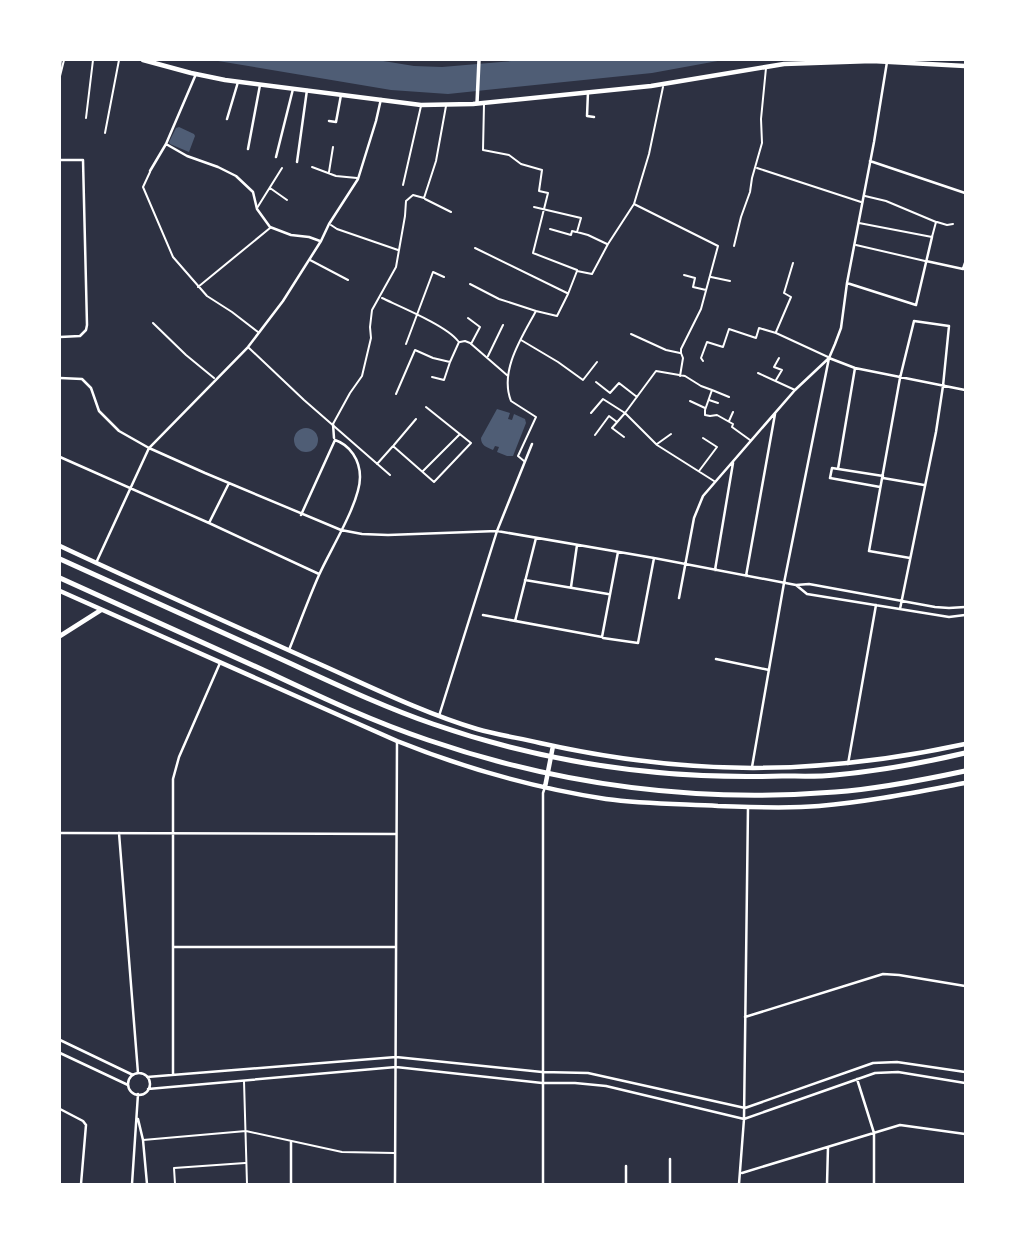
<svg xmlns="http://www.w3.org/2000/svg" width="1025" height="1244" font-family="Quicksand,sans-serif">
	<rect width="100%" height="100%" fill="#2d3142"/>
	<path fill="#4f5d75" d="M 212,60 L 377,60 L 414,66 L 442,67 L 524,60 L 723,60 L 652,73 L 448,94 L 391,90 Z
		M 179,127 L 194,134 L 195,136 L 189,152 L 170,144 L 169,142 L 176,128 Z
		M 497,409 L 510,413 L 508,419 L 512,420 L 514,414 L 525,419 L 526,423 L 513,456 L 507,456 L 497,452 L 499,447 L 495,446 L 493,450 C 487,447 481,446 481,438 Z
		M294 440a12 12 0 1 1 24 0a12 12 0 1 1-24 0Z"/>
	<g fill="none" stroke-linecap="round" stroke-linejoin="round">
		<path stroke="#fff" stroke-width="2" d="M 60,68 L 61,60
			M 60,76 L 64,60
			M 484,104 L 483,150 L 509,155 L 521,164 L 542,170 L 539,191 L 548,193 L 533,253 L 577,270
			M 86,118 L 93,60
			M 105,133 L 119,60
			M 312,167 L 336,176 L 357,178
			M 757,168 L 861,202
			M 150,172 L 143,187 L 173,257 L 207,296 L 232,312 L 258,332
			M 329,172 L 333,147
			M 403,185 L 421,106
			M 270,188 L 287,200
			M 425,199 L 451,212
			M 634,204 L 718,246 L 701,309 L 681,349 L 681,353 L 683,358 L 680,376
			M 534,207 L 581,218 L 577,232
			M 257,208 L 282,168
			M 937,222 L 947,225 L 953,224
			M 859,223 L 932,237 L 936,222 L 886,201 L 865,196
			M 331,225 L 337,229 L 398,250
			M 550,229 L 571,235 L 572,231 L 576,232
			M 577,232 L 588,235 L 607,244
			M 856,245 L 925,261
			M 734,246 L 741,217 L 750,192 L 752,178 L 762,143 L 761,119 L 766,68
			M 475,248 L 567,293
			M 310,260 L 348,280
			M 684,275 L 695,278 L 693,287 L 706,290
			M 711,277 L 730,281
			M 470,284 L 499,299 L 536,311
			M 198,287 L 270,228
			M 382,298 C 401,307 447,326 458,341
			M 468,318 L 480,327 L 471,344
			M 153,323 L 186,355 L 214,378
			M 776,332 L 791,297 L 784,293 L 793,263
			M 631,334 L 666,350 L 680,353
			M 521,340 L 558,362 L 583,380 L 597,362
			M 460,342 L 465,341 L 470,343 L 508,376
			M 406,344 L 433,272 L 444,277
			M 249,348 L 304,400 L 390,475
			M 488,356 L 503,325
			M 703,361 L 701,358 L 707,342 L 723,347 L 729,329 L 756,338 L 759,328 L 776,333 L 828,357
			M 758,373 L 795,390
			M 432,377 L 444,380 L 450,362
			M 776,380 L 782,370 L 774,367 L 779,358
			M 596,382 L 610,393 L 619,383 L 637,397
			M 712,390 L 701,386 L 685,376 L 656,371 L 625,413 L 657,445 L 714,481
			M 396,394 L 415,350 L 433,358 L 450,362 L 459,342
			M 729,397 L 712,390 L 705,410 L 705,415 L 710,416 L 717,415 L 733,424 L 732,427 L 750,440
			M 709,400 L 718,403
			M 690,401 L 705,408
			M 591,413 L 603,399 L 625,413 L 612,428 L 624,437
			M 729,421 L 733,412
			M 333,424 L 350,393 L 362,376 L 371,338 L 370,327 L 372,310 L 396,267 L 405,216 L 406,201 L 413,195 L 424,198 L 436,161 L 446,106
			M 595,435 L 609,416 L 617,422
			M 657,444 L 671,434
			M 394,445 L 416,419
			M 524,461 L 518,456 L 536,417 L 511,401 C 499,371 522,337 536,311 L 557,316 L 568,294 L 577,271 L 592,274 L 608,244 L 634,204 L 649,154 L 663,87
			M 377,464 L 393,446 L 434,482 L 471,443 L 426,407
			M 423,471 L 459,435
			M 699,471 L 717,447 L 703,438
			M 244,1081 L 247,1184
			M 143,1140 L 246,1131 L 342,1152 L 394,1153
			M 175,1184 L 174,1168 L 245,1163"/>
		<path stroke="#fff" stroke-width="2.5" d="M 588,92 L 587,116 L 594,117
			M 227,119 L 238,82
			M 329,121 L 336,122 L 341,95
			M 166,144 L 187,156 L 218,167 L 236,176 L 253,192 L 257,209 L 270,227 L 291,235 L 309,237 L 320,241
			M 248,149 L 260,85
			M 276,157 L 293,89
			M 60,160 L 83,160 L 87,325 L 86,330 L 80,336 L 60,337
			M 870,161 L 965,193
			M 297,162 L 307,90
			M 150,171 L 166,144 L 196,74
			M 926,261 L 963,269 L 965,263
			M 847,283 L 916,305 L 932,237
			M 829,358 L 855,368 L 965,390
			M 60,378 L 82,379 L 91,388 L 99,411 L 119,431 L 149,448 L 205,473 L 341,530 L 362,534 L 388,535 L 497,531 L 654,558 L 796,585 L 809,584 L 935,607 L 949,608 L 965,607
			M 333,424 L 334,438
			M 60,457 L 209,523 L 319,574
			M 838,469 L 855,368
			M 883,478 L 924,485
			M 880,487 L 830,478 L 832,468 L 883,476
			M 209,523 L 228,485
			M 96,563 L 149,448 L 248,347 L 283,301 L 321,241 L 329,224 L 358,179 L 376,121 L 381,99
			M 715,570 L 733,463
			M 746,576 L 775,414
			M 525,580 L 608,594
			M 796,585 L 807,594 L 949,617 L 965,615
			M 571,587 L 577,545
			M 679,598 L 694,518 L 703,496 L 795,390 L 829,358 L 835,344 L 841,328 L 847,283 L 874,142 L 887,62
			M 900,609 L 936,432 L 943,386 L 949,326 L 914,321 L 900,378 L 869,551 L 910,558
			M 483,615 L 602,637 L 618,552
			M 515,621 L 536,538
			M 603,638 L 638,643 L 654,558
			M 289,650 C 299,625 308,600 319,575 C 330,550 360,503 360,477 C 360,460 350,445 335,440 L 301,515
			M 716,659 L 769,670
			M 439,716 L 497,531 L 532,444
			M 848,764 L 876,605
			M 752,767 L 784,583 L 829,358
			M 60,833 L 396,834
			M 119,833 L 138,1073
			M 173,947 L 396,947
			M 745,1017 L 883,974 L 899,975 L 965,986
			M 60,1040 L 133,1075
			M 60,1053 L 128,1085
			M128 1084a11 11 0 1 1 22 0a11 11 0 1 1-22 0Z
			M 173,1074 L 173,779 L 179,757 L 220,663
			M 147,1077 L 396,1057 L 542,1072 L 588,1073 L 745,1108 L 873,1063 L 897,1062 L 965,1072
			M 857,1079 L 874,1133 L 874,1184
			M 148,1089 L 396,1067 L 542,1083 L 575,1083 L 606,1086 L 744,1119 L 875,1073 L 898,1072 L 965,1083
			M 60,1109 L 83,1121 L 86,1125 L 81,1184
			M 138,1119 L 143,1140 L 147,1184
			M 670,1159 L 670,1184
			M 742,1173 L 900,1125 L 965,1134
			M 132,1184 L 138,1094
			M 291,1184 L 291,1142
			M 395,1184 L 397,741
			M 543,1184 L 543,793 L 545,787
			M 626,1184 L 626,1166
			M 739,1184 L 744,1119 L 748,807
			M 827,1184 L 828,1147"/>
		<path stroke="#fff" stroke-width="3.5" d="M 477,103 L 479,60"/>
		<path stroke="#fff" stroke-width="4.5" d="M 143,60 L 191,73 L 225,80 L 421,105 L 473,104 L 651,86 L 784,64 L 872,61 L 965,66"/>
		<path stroke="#fff" stroke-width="4.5" d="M 60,546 C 141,584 224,621 306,658 C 361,682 420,712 477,729 C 498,735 519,738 540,743 C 687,776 818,776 965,744
			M 60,591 L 397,741 C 464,768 535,788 606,799 C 643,804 681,804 718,806 C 751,807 785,809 819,806 C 868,802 917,792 965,783
			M 545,787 L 553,746"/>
		<path stroke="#fff" stroke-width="4.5" d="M 60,636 L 101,610"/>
		<path stroke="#fff" stroke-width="5" d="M 60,559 C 130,591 201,623 272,655 C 325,679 378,705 433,724 C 545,763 663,780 782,776 C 799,776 817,777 835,775 C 879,771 923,763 965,753
			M 60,578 C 130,610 201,642 272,674 C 323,698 374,722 428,740 C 559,785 697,803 835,792 C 878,789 923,780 965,771"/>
	</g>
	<rect width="1025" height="1244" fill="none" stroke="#ffffff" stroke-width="122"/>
</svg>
